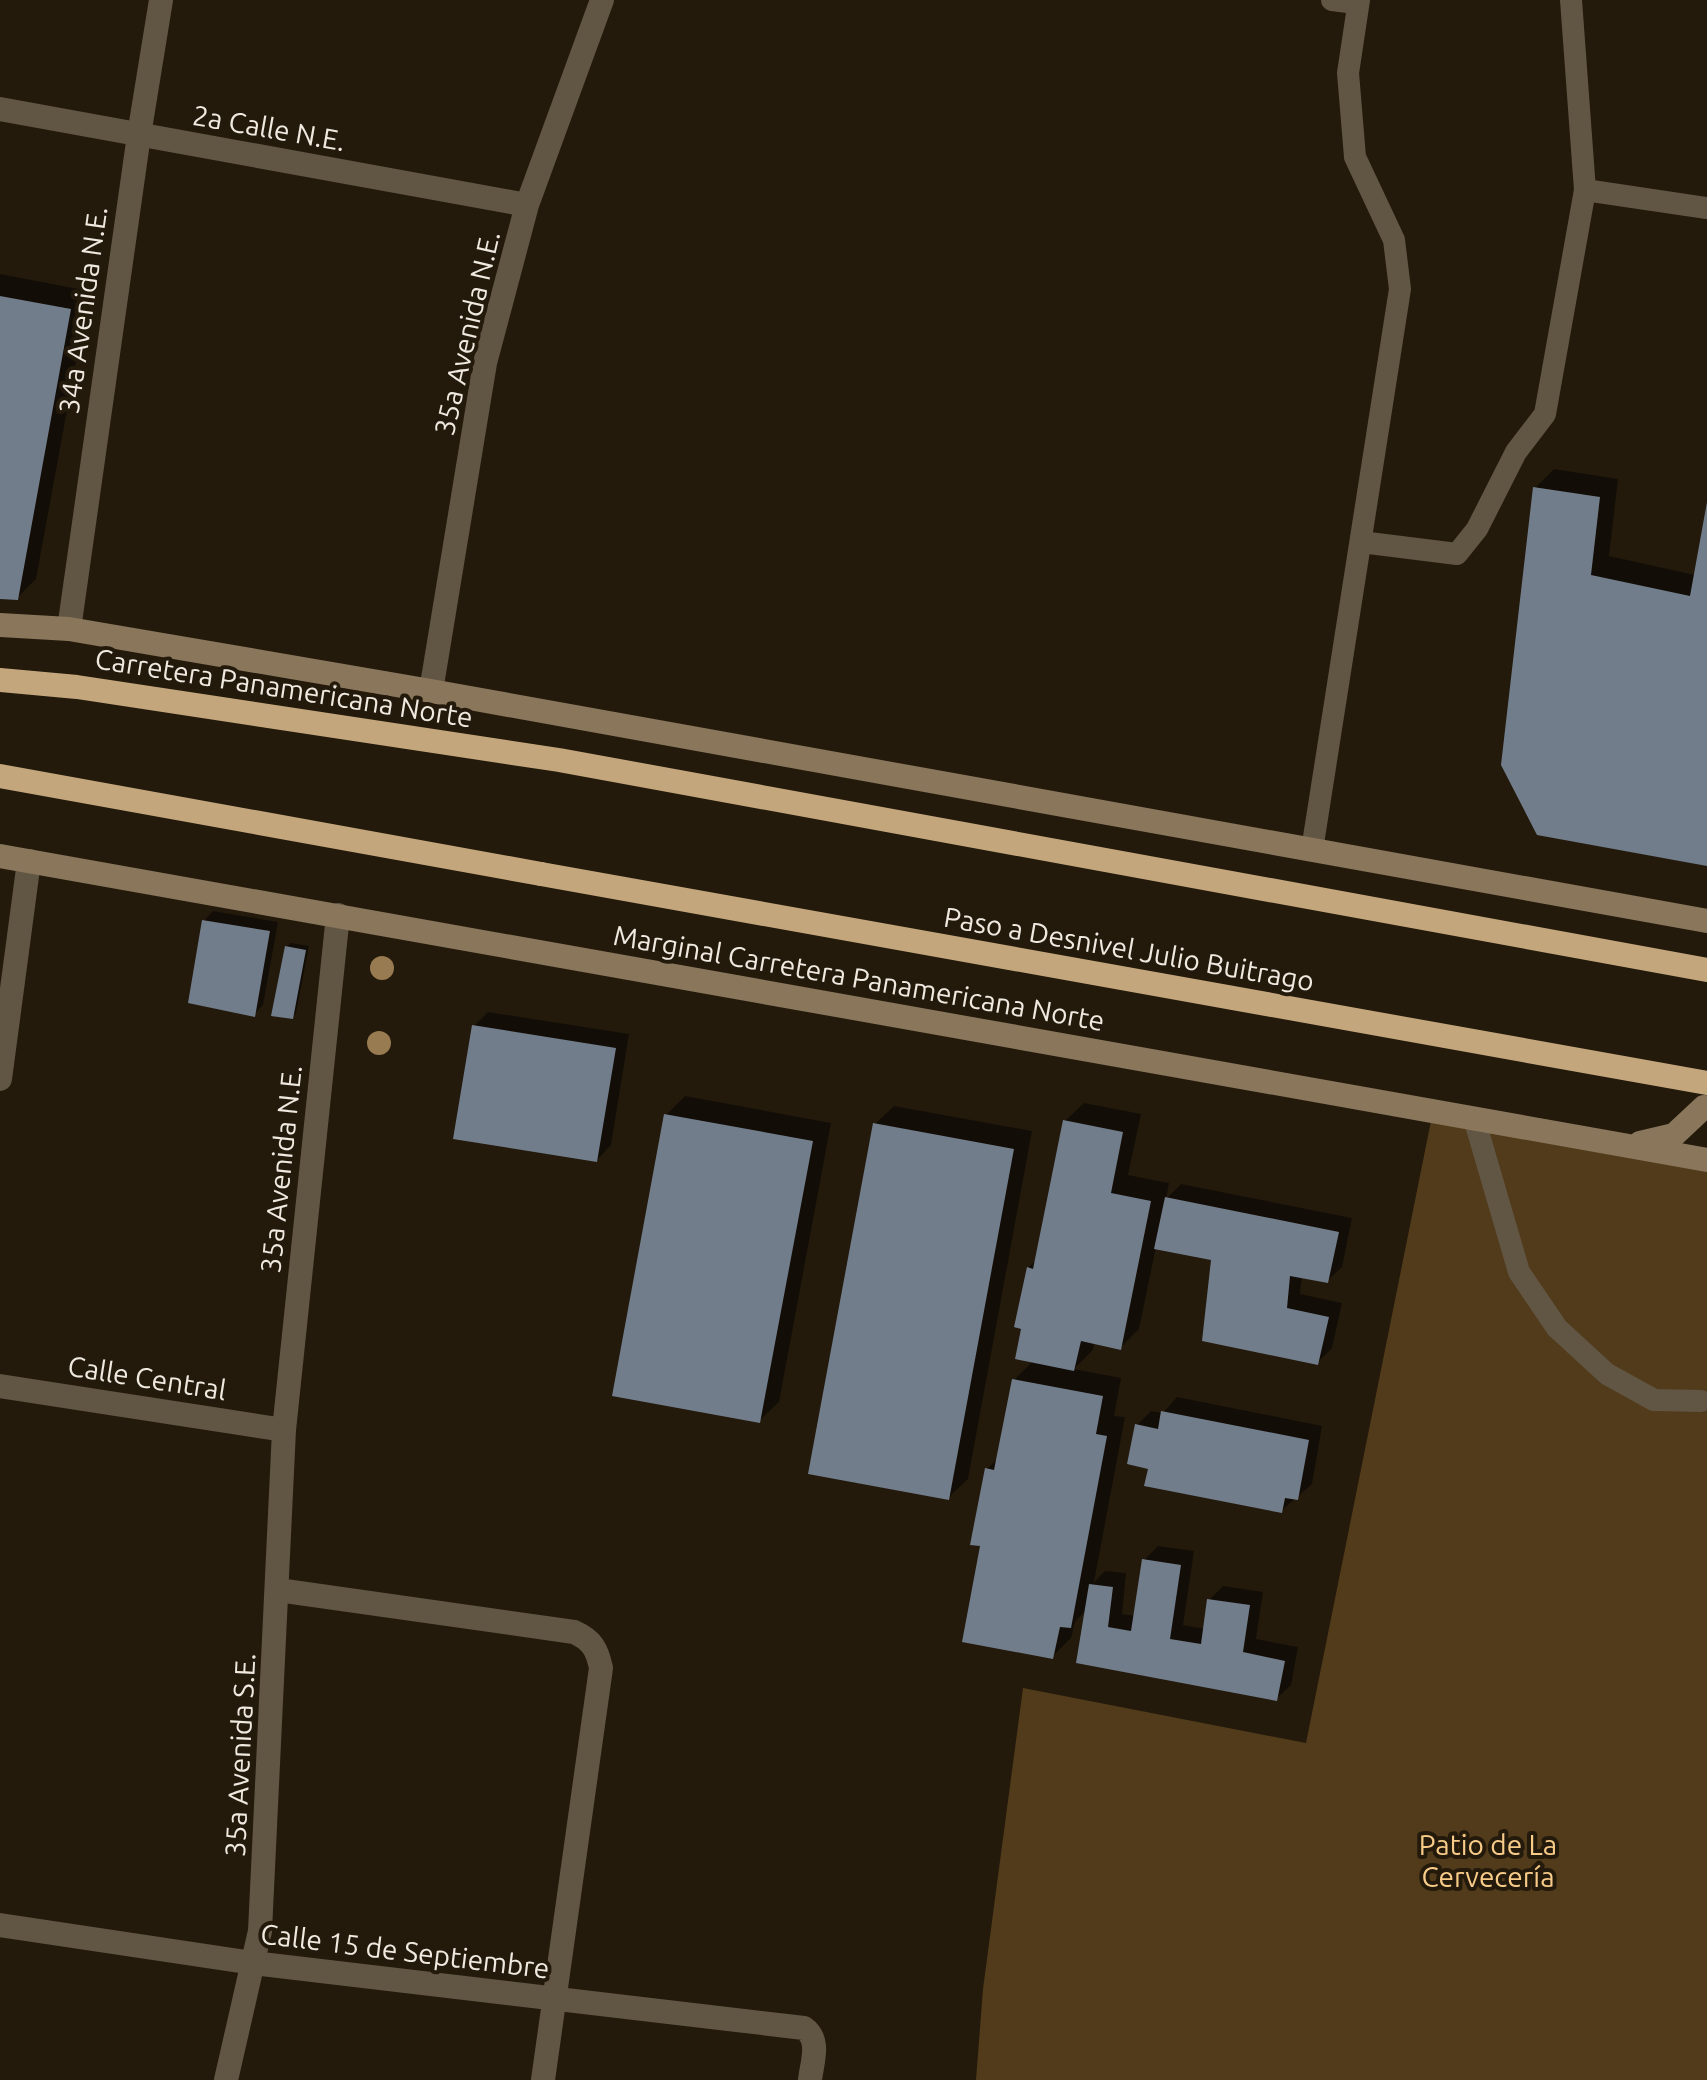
<svg xmlns="http://www.w3.org/2000/svg" width="1707" height="2080" font-family="Ubuntu,sans-serif">
	<rect width="100%" height="100%" fill="#231a0c"/>
	<path fill="#513b1a" d="M 1433,1111 L 1707,1160 L 1707,2080 L 976,2080 L 983,1989 L 1023,1688 L 1306,1743 Z"/>
	<path fill="#0007" d="M 0,274 L 89,291 L 36,579 L 17,598 L 0,597 Z
		M 1554,469 L 1618,479 L 1609,556 L 1695,575 L 1707,504 L 1707,864 L 1535,488 Z
		M 213,911 L 278,922 L 263,1005 L 254,1014 L 204,921 Z
		M 291,943 L 309,946 L 296,1013 L 292,1017 L 286,947 Z
		M 488,1012 L 629,1034 L 611,1145 L 597,1160 L 474,1026 Z
		M 685,1096 L 831,1123 L 779,1402 L 760,1420 L 666,1115 Z
		M 1084,1103 L 1141,1114 L 1128,1175 L 1169,1183 L 1166,1199 L 1181,1184 L 1352,1218 L 1342,1267 L 1327,1281 L 1302,1276 L 1300,1294 L 1342,1303 L 1332,1348 L 1318,1362 L 1213,1258 L 1156,1247 L 1139,1329 L 1120,1348 L 1094,1342 L 1093,1350 L 1074,1369 L 1121,1378 L 1114,1416 L 1125,1417 L 1094,1582 L 1105,1571 L 1126,1573 L 1122,1614 L 1135,1616 L 1144,1560 L 1158,1546 L 1194,1551 L 1183,1625 L 1205,1629 L 1209,1600 L 1223,1586 L 1263,1592 L 1256,1639 L 1298,1647 L 1291,1685 L 1276,1699 L 1079,1661 L 1087,1609 L 1075,1622 L 1071,1638 L 1052,1657 L 983,1545 L 987,1469 L 999,1457 L 1014,1380 L 1033,1361 L 1028,1268 L 1037,1259 L 1065,1121 Z
		M 894,1106 L 1032,1131 L 968,1479 L 949,1497 L 875,1124 Z
		M 1177,1397 L 1322,1426 L 1312,1484 L 1281,1511 L 1150,1467 L 1137,1425 L 1151,1411 L 1163,1413 Z"/>
	<path fill="#727d8c" d="M 0,296 L 71,309 L 18,600 L 0,599 Z
		M 1533,487 L 1600,497 L 1591,575 L 1690,596 L 1707,502 L 1707,866 L 1537,835 L 1501,765 Z
		M 202,920 L 270,931 L 255,1017 L 188,1003 Z
		M 285,946 L 306,950 L 293,1019 L 271,1016 Z
		M 472,1025 L 616,1048 L 597,1162 L 453,1139 Z
		M 664,1114 L 813,1141 L 760,1423 L 612,1396 Z
		M 1063,1120 L 1123,1132 L 1111,1193 L 1151,1201 L 1121,1350 L 1081,1341 L 1074,1371 L 1015,1359 L 1021,1329 L 1014,1327 L 1027,1267 L 1033,1269 Z
		M 873,1123 L 1014,1149 L 949,1500 L 808,1474 Z
		M 1165,1197 L 1339,1232 L 1328,1283 L 1290,1276 L 1287,1308 L 1329,1317 L 1318,1365 L 1202,1341 L 1211,1260 L 1154,1249 Z
		M 1012,1379 L 1103,1396 L 1096,1434 L 1107,1436 L 1071,1628 L 1060,1627 L 1053,1659 L 962,1642 L 980,1546 L 970,1545 L 985,1468 L 994,1470 Z
		M 1161,1411 L 1309,1440 L 1298,1500 L 1285,1498 L 1282,1513 L 1144,1486 L 1148,1469 L 1127,1464 L 1135,1424 L 1158,1429 Z
		M 1142,1559 L 1181,1565 L 1170,1639 L 1201,1644 L 1207,1599 L 1250,1605 L 1243,1652 L 1285,1661 L 1277,1701 L 1076,1663 L 1089,1584 L 1113,1587 L 1108,1627 L 1131,1631 Z"/>
	<g fill="none" stroke-linecap="round" stroke-linejoin="round">
		<path stroke="#615544" stroke-width="22" d="M 1332,0 L 1356,3
			M 1585,190 L 1707,208
			M 1361,542 L 1457,554 L 1477,529 L 1516,452 L 1545,414 L 1585,190 L 1571,0
			M 1312,850 L 1400,289 L 1394,240 L 1355,157 L 1348,73 L 1359,0
			M 1474,1118 L 1519,1272 L 1557,1328 L 1607,1374 L 1654,1400 L 1701,1401"/>
		<path stroke="#615544" stroke-width="24" d="M 0,109 L 527,205
			M 69,629 L 139,135 L 161,0
			M 431,691 L 485,363 L 527,205 L 602,0
			M 0,1079 L 29,861
			M 0,1386 L 284,1430
			M 278,1590 L 574,1632 C 592,1640 597,1649 601,1668 L 543,2080
			M 0,1925 L 253,1963 L 804,2028 C 821,2040 812,2062 810,2080
			M 226,2080 L 260,1931 L 284,1430 L 338,915"/>
		<path stroke="#89765b" stroke-width="24" d="M 0,625 L 69,629 L 431,691 L 1707,921
			M 0,856 L 1707,1160
			M 1640,1143 L 1674,1135 L 1704,1107"/>
		<path stroke="#c4a67c" stroke-width="24" d="M 0,680 L 77,687 L 559,760 L 1707,970
			M 0,776 L 541,874"/>
		<path stroke="#c4a67c" stroke-width="24" d="M 541,874 L 1707,1083"/>
	</g>
	<g fill="#987b51">
		<circle cx="382" cy="968" r="12"/>
		<circle cx="379" cy="1043" r="12"/>
	</g>
	<g text-anchor="middle" stroke-width="8" stroke-linejoin="round" paint-order="stroke">
		<g font-size="28" fill="#efe9e0" stroke="#231a0c">
			<text transform="translate(269 128) rotate(10)" y="10">2a Calle N.E.</text>
			<text transform="translate(83 310) rotate(-82)" y="10">34a Avenida N.E.</text>
			<text transform="translate(467 333) rotate(-77)" y="10">35a Avenida N.E.</text>
			<text transform="translate(284 688) rotate(9)" y="10">Carretera Panamericana Norte</text>
			<text transform="translate(1129 949) rotate(10)" y="10">Paso a Desnivel Julio Buitrago</text>
			<text transform="translate(859 978) rotate(10)" y="10">Marginal Carretera Panamericana Norte</text>
			<text transform="translate(281 1169) rotate(-84)" y="10">35a Avenida N.E.</text>
			<text transform="translate(147 1378) rotate(9)" y="10">Calle Central</text>
			<text transform="translate(240 1755) rotate(-87)" y="10">35a Avenida S.E.</text>
			<text transform="translate(405 1951) rotate(7)" y="10">Calle 15 de Septiembre</text>
		</g>
		<g font-size="28" fill="#f8cb89" stroke="#231a0c">
			<text x="1488" y="1855">Patio de La<tspan x="1488" dy="32">Cervecería</tspan></text>
		</g>
	</g>
</svg>
